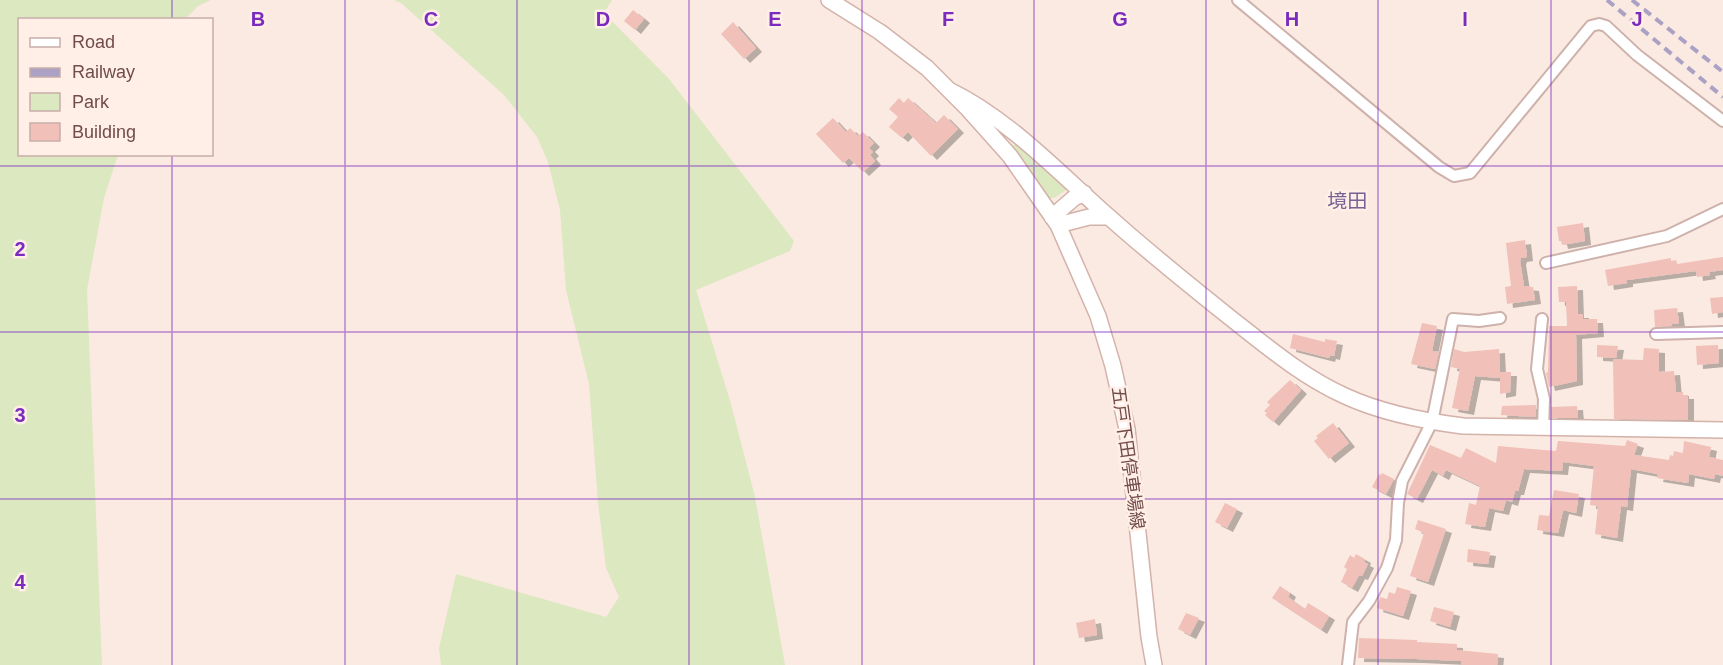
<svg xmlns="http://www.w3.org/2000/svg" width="1723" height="665" font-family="Arial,'Noto Sans JP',sans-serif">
	<defs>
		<filter id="shadow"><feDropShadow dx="6" dy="4" stdDeviation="0" flood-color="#0004"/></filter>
	</defs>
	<rect width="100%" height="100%" fill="#fbeae1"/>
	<path fill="#dbe8c0" d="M 0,0 L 211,0 L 198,6 L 185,19 L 20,20 L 20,154 L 118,155 L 104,198 L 87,290 L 102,665 L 0,665 Z
		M 394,0 L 612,0 L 604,13 L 669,79 L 794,241 L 790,251 L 696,290 L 731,404 L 755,497 L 785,665 L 441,665 L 439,648 L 456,574 L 606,617 L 619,597 L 606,568 L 598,503 L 589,384 L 566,290 L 560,210 L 548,162 L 537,137 L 504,95 L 401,3 Z
		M 1017,143 L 1066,185 L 1065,191 L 1054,198 L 1048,198 L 1012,146 Z"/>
	<path fill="#f0c0b9" filter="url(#shadow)" d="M 633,10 L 644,19 L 635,30 L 624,21 Z
		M 733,22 L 756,48 L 744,59 L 721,34 Z
		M 899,98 L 904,103 L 908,98 L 936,123 L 944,115 L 958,129 L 931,156 L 908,132 L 902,138 L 889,127 L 898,117 L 889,109 Z
		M 833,118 L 846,132 L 850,128 L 858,136 L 863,132 L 874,143 L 869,148 L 873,152 L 870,155 L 875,161 L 863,172 L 849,158 L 843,163 L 816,134 Z
		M 1583,223 L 1585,241 L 1562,245 L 1561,241 L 1559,241 L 1557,227 Z
		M 1525,240 L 1527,257 L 1521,258 L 1520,261 L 1524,286 L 1533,287 L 1535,300 L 1507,304 L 1505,287 L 1511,286 L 1506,243 Z
		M 1723,257 L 1723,270 L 1709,272 L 1710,275 L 1697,277 L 1696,271 L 1627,280 L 1627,283 L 1608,286 L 1605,270 L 1671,258 L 1671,261 L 1676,260 L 1677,264 Z
		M 1577,286 L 1578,314 L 1583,314 L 1583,319 L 1597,319 L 1598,333 L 1576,335 L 1577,381 L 1549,387 L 1546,373 L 1548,372 L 1549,326 L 1567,326 L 1566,302 L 1559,302 L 1558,287 Z
		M 1723,297 L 1723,312 L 1712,314 L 1710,298 Z
		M 1677,308 L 1679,323 L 1672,324 L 1672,326 L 1655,327 L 1654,310 Z
		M 1422,323 L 1437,326 L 1432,351 L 1439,352 L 1435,369 L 1411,364 Z
		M 1293,334 L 1325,342 L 1325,339 L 1337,341 L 1334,356 L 1330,355 L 1329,358 L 1290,348 Z
		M 1597,345 L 1618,346 L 1616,358 L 1597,357 Z
		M 1718,345 L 1719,363 L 1697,365 L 1696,346 Z
		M 1644,348 L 1659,349 L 1659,372 L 1674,371 L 1676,392 L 1683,392 L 1683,395 L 1688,395 L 1688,420 L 1614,419 L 1613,359 L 1643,360 Z
		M 1454,349 L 1464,352 L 1499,349 L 1500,372 L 1511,372 L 1510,392 L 1500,394 L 1500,378 L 1475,376 L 1468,411 L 1452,408 L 1460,369 L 1451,367 Z
		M 1290,380 L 1301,390 L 1273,422 L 1265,415 L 1267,413 L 1264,411 L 1270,405 L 1267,402 Z
		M 1536,405 L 1536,417 L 1501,415 L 1502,406 Z
		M 1577,406 L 1578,418 L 1551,418 L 1551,407 Z
		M 1333,423 L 1349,443 L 1329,459 L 1314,441 L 1318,438 L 1316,436 Z
		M 1627,440 L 1638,444 L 1634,455 L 1669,460 L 1670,455 L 1673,456 L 1674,451 L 1683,453 L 1684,441 L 1711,447 L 1709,457 L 1723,460 L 1723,476 L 1715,474 L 1714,479 L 1689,474 L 1688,483 L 1657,478 L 1658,474 L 1631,469 L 1627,507 L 1621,506 L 1617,538 L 1595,534 L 1598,506 L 1590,505 L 1594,466 L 1563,462 L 1562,471 L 1524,469 L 1518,491 L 1515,491 L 1512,502 L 1506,500 L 1503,511 L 1489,508 L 1485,527 L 1465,524 L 1469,503 L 1476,505 L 1480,486 L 1446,470 L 1443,476 L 1432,470 L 1417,499 L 1407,494 L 1430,445 L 1461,458 L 1466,448 L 1496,463 L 1498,446 L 1556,451 L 1558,441 L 1625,446 Z
		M 1382,473 L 1394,479 L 1386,494 L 1372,487 L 1379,474 L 1381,475 Z
		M 1554,490 L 1579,494 L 1576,513 L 1563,510 L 1558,533 L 1537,530 L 1539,515 L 1549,516 Z
		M 1225,503 L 1237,509 L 1227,528 L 1215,522 Z
		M 1418,520 L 1446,529 L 1428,582 L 1410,576 L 1424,533 L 1415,529 Z
		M 1468,549 L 1490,552 L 1488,564 L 1467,562 Z
		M 1356,554 L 1365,559 L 1364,562 L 1368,564 L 1362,576 L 1359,575 L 1352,588 L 1341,582 L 1347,569 L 1344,567 L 1350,555 L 1354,558 Z
		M 1280,586 L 1290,593 L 1288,597 L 1305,609 L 1308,603 L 1329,616 L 1321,630 L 1272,598 Z
		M 1397,587 L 1411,591 L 1403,616 L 1377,608 L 1380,597 L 1387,599 L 1389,592 L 1395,594 Z
		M 1434,607 L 1454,612 L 1450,627 L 1430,621 Z
		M 1186,613 L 1199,618 L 1190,635 L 1178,629 Z
		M 1095,619 L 1097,635 L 1079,638 L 1076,623 Z
		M 1359,638 L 1417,640 L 1417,642 L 1457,644 L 1457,650 L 1498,654 L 1497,665 L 1461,665 L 1461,661 L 1417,659 L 1358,658 Z"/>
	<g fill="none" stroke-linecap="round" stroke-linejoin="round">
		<defs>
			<path id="street" d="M 1238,0 L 1439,167 L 1454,176 L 1470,173 L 1591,26 L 1599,24 L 1606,26 L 1637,55 L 1723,121
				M 1546,263 L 1667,236 L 1723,209
				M 1542,319 L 1537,369 L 1544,399 L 1543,428
				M 1656,334 L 1723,332
				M 1348,665 L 1353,622 L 1369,601 L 1387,568 L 1396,540 L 1398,503 L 1402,481 L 1432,422 L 1453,319 L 1479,321 L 1500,318"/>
			<path id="secondary" d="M 829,0 L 880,32 L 927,68 L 968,109 L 1010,156 L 1058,225 L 1098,316 L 1113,366 L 1127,429 L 1149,637 L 1154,665
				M 949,90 C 1009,119 1059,173 1109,217 C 1147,251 1188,284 1228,316 C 1265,345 1301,376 1345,396 C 1382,413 1423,421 1463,426 L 1723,430
				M 1052,217 L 1074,198 L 1084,193
				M 1058,225 L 1089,217 L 1109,217"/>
		</defs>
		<use href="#street" stroke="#ceb1ab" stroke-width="14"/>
		<use href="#secondary" stroke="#d3b2aa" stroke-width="18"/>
		<use href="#street" stroke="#fff" stroke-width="10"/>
		<use href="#secondary" stroke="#fff" stroke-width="15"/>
		<path stroke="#aaa1c4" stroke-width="4" stroke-dasharray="9 6" stroke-linecap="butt" d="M 1607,0 L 1723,97
			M 1632,0 L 1723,72"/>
	</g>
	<path fill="none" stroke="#7b2cbf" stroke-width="1.5" stroke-opacity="0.55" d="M 172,0 L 172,20M 345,0 L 345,665M 517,0 L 517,665M 689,0 L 689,665M 862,0 L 862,665M 1034,0 L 1034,665M 1206,0 L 1206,665M 1378,0 L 1378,665M 1551,0 L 1551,665M 172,154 L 172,665M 0,166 L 1723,166M 0,332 L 1723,332M 0,499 L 1723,499"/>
	<g text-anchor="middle" stroke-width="5" stroke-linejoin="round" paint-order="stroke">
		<g font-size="18" fill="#724c49" stroke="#ffefe7">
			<text transform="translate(1128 458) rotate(82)" y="6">五戸下田停車場線</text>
		</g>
		<g font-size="20" fill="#776495" stroke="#ffefe7">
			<text x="1347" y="208">境田</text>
		</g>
	</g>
	<g font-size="20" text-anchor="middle" font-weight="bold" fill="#7b2cbf" stroke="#ffefe7" stroke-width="5" stroke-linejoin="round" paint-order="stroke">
		<text x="258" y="26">B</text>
		<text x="431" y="26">C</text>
		<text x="603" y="26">D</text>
		<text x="775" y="26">E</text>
		<text x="948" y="26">F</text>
		<text x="1120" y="26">G</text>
		<text x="1292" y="26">H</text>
		<text x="1465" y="26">I</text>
		<text x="1637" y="26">J</text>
		<text x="20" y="256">2</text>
		<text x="20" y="422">3</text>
		<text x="20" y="589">4</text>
	</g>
	<rect x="18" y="18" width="195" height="138" fill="#ffefe7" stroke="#c7aea8" stroke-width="1.5"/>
	<rect x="30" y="38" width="30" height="9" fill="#ffffff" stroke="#c7aea8" stroke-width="1.5"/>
	<text x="72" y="48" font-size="18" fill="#724c49">Road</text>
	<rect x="30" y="68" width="30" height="9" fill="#aaa1c4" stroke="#c7aea8" stroke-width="1.5"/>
	<text x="72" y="78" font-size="18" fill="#724c49">Railway</text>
	<rect x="30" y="93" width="30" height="18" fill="#dbe8c0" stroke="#c7aea8" stroke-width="1.5"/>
	<text x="72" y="108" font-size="18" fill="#724c49">Park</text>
	<rect x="30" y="123" width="30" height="18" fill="#f0c0b9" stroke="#c7aea8" stroke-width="1.5"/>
	<text x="72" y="138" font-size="18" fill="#724c49">Building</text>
</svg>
